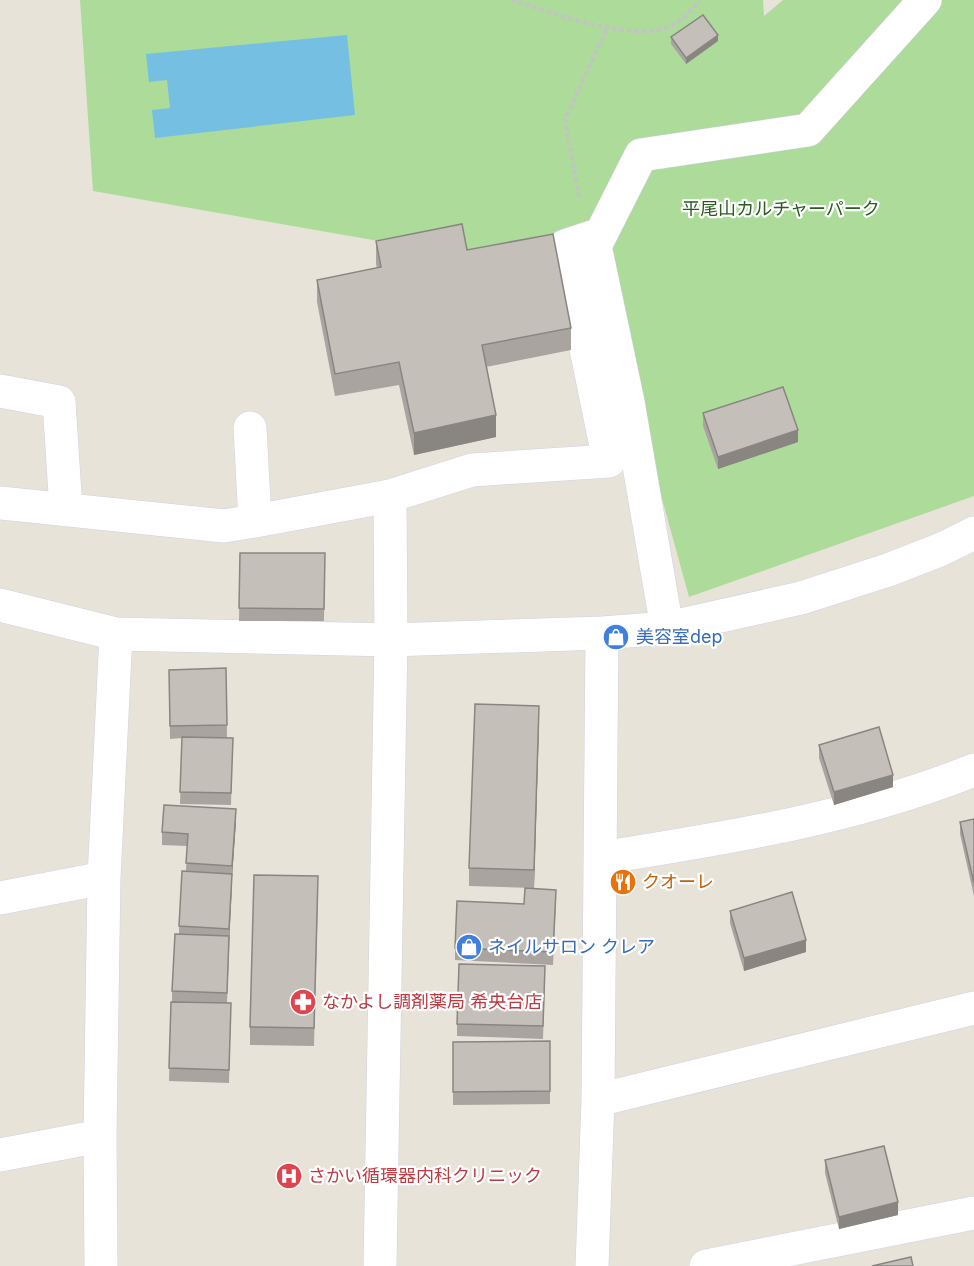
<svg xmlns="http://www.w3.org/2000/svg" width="974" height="1266" font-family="Inter,'Noto Sans JP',sans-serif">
	<rect width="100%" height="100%" fill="#e8e3d9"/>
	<path fill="#addb9a" d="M 80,0 L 763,0 L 764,16 L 783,0 L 974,0 L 974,496 L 689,597 L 602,280 L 93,191 Z"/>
	<path fill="#75c0e2" d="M 347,35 L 355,115 L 155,138 L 152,110 L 170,108 L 167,80 L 149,82 L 146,54 Z"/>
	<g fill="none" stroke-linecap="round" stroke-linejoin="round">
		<defs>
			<path id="minor" d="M 0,391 L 59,402 L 66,509
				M 250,428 L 255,521 L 390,496 L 391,640 L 380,1266
				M 390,496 L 472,470 L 609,461 L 565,246 L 601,234
				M 0,503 L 224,526 L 255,521
				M 0,605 L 116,634 L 391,640 L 602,633 L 667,628 L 801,598 L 888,570 L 942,549 L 974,533
				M 667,628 L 628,402 L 595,246 L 641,155 L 808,130 L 925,0
				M 601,858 C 727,838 855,818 974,770
				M 0,898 L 104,878
				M 598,1100 L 974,1008
				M 0,1155 L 100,1136
				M 101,1266 L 100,1136 L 104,878 L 116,634
				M 592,1266 L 598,1100 L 602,633
				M 706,1266 L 974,1213"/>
		</defs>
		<use href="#minor" stroke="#cfd1df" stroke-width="34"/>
		<path stroke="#c3c3c3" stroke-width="4" stroke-dasharray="4.5 3" stroke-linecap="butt" d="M 511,0 C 554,12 636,47 677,23 C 685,18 693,7 700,0
			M 579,197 L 565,119 L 607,28"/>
		<use href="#minor" stroke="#fff" stroke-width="33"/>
	</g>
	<path fill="#a9a49f" d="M 671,37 L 718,41 L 686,64 L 671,44 Z
		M 376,241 L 467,250 L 571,328 L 571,350 L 486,367 L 496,437 L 414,455 L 399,385 L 335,396 L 317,302 L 317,280 L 377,268 L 376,264 Z
		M 703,413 L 798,442 L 718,469 L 703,426 Z
		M 240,553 L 325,553 L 324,621 L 239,621 Z
		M 226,668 L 227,737 L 204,738 L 233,738 L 231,805 L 180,804 L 182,738 L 170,739 L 169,670 Z
		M 539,724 L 534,888 L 469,886 L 469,868 Z
		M 819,745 L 893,787 L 834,805 L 819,758 Z
		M 974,819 L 974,896 L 960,834 L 960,822 Z
		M 236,821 L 232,878 L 227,1003 L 231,1003 L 229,1083 L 169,1081 L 171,1002 L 172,1002 L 172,991 L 179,934 L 179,926 L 186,872 L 187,846 L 162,845 L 162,832 Z
		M 318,894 L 314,1046 L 250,1045 L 250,1027 Z
		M 556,902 L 553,965 L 455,960 L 455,948 L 524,904 Z
		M 730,911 L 806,952 L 744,971 L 730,923 Z
		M 545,978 L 543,1039 L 457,1036 L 457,1024 Z
		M 550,1041 L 550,1104 L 453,1105 L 453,1042 Z
		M 825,1160 L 898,1215 L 839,1229 L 825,1173 Z"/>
	<path fill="#898682" d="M 718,35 L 718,41 L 686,64 L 686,58 Z
		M 496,415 L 496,437 L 414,455 L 414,433 Z
		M 798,430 L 798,442 L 718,469 L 718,457 Z
		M 539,706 L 539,724 L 534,888 L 534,870 Z
		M 893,775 L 893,787 L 834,805 L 834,792 Z
		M 236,809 L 236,821 L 232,878 L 232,866 Z
		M 232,874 L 232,886 L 229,941 L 229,929 Z
		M 806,940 L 806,952 L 744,971 L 744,958 Z
		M 898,1202 L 898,1215 L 839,1229 L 839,1217 Z"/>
	<path fill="#c4bfb9" stroke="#898682" stroke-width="1.5" d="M 703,15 L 718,35 L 686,58 L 671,37 Z
		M 462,224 L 467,250 L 553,234 L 571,328 L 482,345 L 496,415 L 414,433 L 399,362 L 335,374 L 317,280 L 381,267 L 376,241 Z
		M 783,387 L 798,430 L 718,457 L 703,413 Z
		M 240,553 L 325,553 L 324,609 L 239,608 Z
		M 226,668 L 227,725 L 170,726 L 169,670 Z
		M 475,704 L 539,706 L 534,870 L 469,868 Z
		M 879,727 L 893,775 L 834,792 L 819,745 Z
		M 182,737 L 233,738 L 231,793 L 180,792 Z
		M 164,805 L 236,809 L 232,866 L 186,863 L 188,834 L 162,832 Z
		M 974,819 L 974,883 L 960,822 Z
		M 182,871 L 232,874 L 229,929 L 179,926 Z
		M 254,875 L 318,876 L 314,1028 L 250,1027 Z
		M 525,888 L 556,890 L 553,952 L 455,948 L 457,901 L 524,904 Z
		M 792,892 L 806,940 L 744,958 L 730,911 Z
		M 175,934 L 229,936 L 227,993 L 172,991 Z
		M 459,964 L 545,966 L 543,1026 L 457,1024 Z
		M 171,1002 L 231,1003 L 229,1070 L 169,1068 Z
		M 550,1041 L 550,1091 L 453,1092 L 453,1042 Z
		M 884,1146 L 898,1202 L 839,1217 L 825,1160 Z
		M 911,1257 L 913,1266 L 872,1266 Z"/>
	<defs>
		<symbol id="shop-disc" viewBox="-11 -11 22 22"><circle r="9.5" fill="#3f7fe0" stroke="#fff"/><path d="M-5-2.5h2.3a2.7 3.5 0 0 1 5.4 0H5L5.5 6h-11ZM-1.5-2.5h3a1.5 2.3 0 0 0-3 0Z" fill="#fff"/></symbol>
		<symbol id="restaurant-disc" viewBox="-11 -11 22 22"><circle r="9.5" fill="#e8710a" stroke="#fff"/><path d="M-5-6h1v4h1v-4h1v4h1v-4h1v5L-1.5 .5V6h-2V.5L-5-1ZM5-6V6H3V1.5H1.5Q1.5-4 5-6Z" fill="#fff"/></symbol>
		<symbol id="pharmacy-disc" viewBox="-11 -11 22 22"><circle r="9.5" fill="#e0444e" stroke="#fff"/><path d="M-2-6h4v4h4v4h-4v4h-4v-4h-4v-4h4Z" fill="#fff"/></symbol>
		<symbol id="hospital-disc" viewBox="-11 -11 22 22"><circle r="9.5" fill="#e0444e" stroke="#fff"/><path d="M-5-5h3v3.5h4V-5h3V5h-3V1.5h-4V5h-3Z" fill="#fff"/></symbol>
	</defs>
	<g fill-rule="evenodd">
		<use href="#shop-disc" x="601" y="622" width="30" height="30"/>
		<use href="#restaurant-disc" x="608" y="867" width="30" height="30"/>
		<use href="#shop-disc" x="454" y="932" width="30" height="30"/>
		<use href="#pharmacy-disc" x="288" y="987" width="30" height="30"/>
		<use href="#hospital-disc" x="274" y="1161" width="30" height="30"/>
	</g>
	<g text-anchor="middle" stroke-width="4.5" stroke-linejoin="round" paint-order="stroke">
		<g font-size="18" fill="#295c1f" stroke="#fff">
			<text x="781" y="215">平尾山カルチャーパーク</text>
		</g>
		<g font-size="18" fill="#366cbe" stroke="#fff" text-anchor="start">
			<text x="636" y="643">美容室dep</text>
			<text x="488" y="953">ネイルサロン クレア</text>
		</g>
		<g font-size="18" fill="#c56008" stroke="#fff" text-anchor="start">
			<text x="642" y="888">クオーレ</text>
		</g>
		<g font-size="18" fill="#be3a42" stroke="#fff" text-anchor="start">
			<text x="322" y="1008">なかよし調剤薬局 希央台店</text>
			<text x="308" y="1182">さかい循環器内科クリニック</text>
		</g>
	</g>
</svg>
